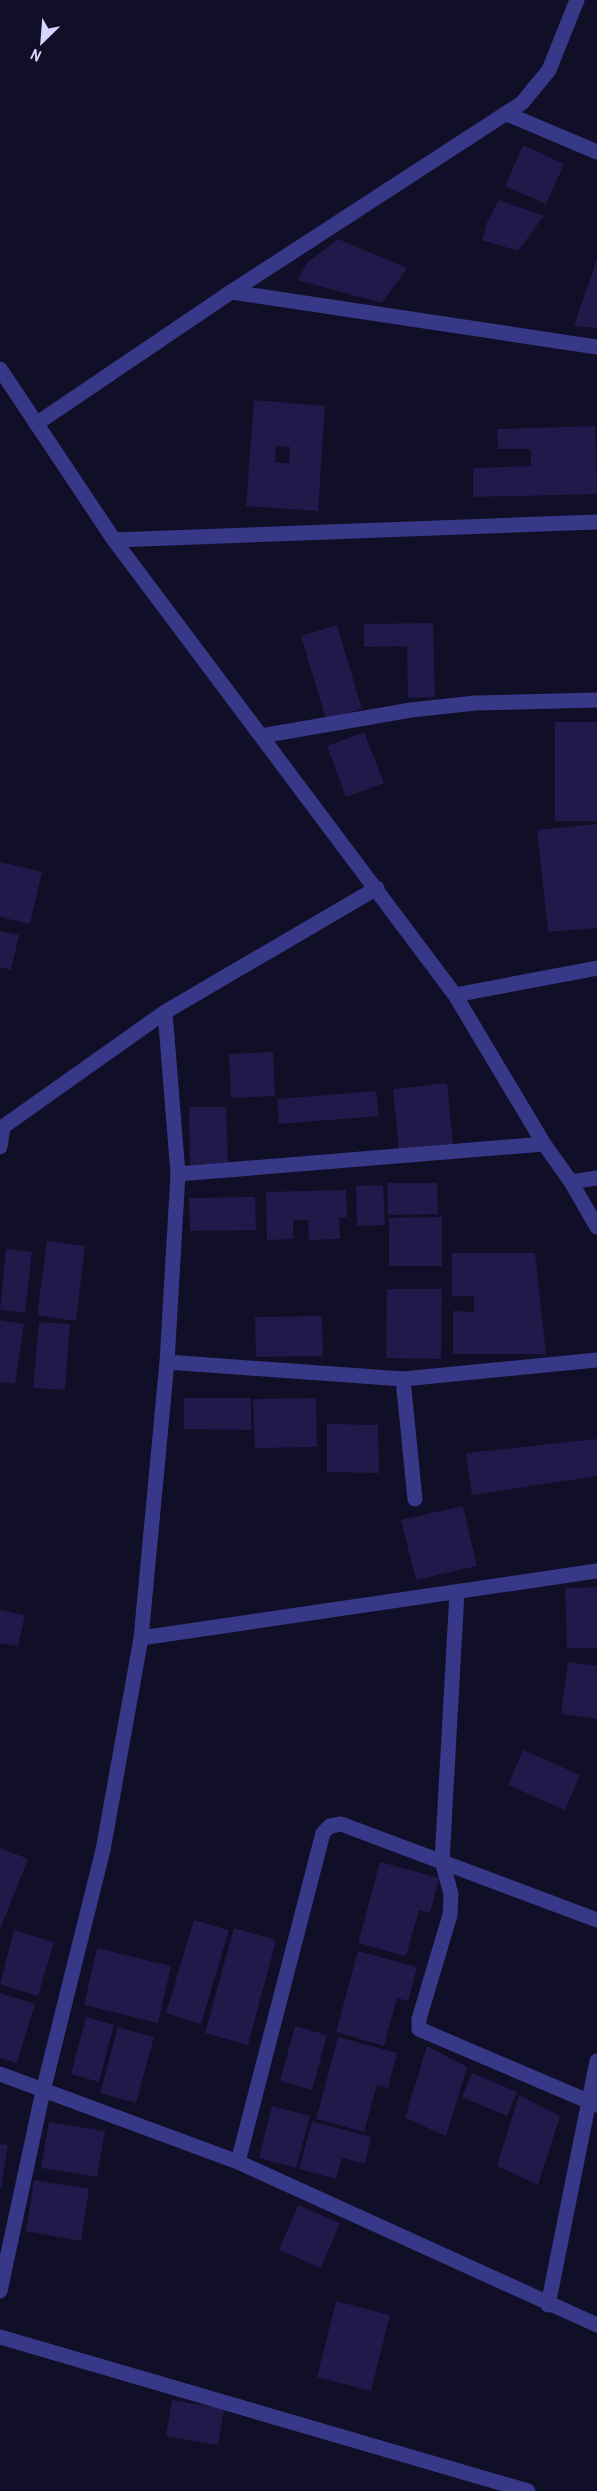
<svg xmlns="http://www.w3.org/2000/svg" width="597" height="2491" font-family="'Archivo Narrow',sans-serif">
	<rect width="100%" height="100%" fill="#110e27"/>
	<path fill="#211949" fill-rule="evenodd" d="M 523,145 L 564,164 L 546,204 L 505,186 Z
		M 499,200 L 544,216 L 518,251 L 482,240 L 487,222 Z
		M 338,239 L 407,268 L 382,303 L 297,280 L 308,262 Z
		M 597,259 L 597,328 L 574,326 Z
		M 254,400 L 325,406 L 318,511 L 246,506 ZM 276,446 L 290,447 L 289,463 L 275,463 Z
		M 595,426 L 597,494 L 473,497 L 473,468 L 531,466 L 531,449 L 498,449 L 497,429 Z
		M 433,623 L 435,697 L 408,698 L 407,646 L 364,647 L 364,624 Z
		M 337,625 L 362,709 L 326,719 L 301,636 Z
		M 555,722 L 597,722 L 597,821 L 555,821 Z
		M 364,732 L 384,783 L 346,797 L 327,746 Z
		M 597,824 L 597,928 L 548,932 L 537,830 Z
		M 0,862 L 42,872 L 30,924 L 0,917 Z
		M 0,931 L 19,935 L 11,970 L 0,967 Z
		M 273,1052 L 275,1096 L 231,1098 L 229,1054 Z
		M 447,1083 L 453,1144 L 399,1150 L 393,1089 Z
		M 376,1091 L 379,1116 L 279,1124 L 277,1099 Z
		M 189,1107 L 226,1107 L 228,1164 L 190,1165 Z
		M 387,1183 L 437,1183 L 438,1214 L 388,1215 Z
		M 383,1185 L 385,1225 L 357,1226 L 356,1186 Z
		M 346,1190 L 347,1217 L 339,1217 L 340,1239 L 309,1240 L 308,1220 L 293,1220 L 293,1239 L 267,1240 L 266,1192 Z
		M 255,1197 L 256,1230 L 190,1231 L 189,1198 Z
		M 442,1217 L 442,1266 L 389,1266 L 389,1218 Z
		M 47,1241 L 85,1246 L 76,1321 L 37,1315 Z
		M 6,1249 L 32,1252 L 25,1313 L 0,1310 Z
		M 452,1253 L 535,1253 L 546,1354 L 453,1354 L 453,1311 L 474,1312 L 474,1296 L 452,1296 Z
		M 387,1289 L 442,1289 L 441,1359 L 386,1358 Z
		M 322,1316 L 323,1356 L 256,1357 L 255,1317 Z
		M 0,1320 L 24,1324 L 15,1384 L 0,1382 Z
		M 39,1322 L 70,1324 L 65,1390 L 33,1388 Z
		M 184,1398 L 251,1398 L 251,1430 L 184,1429 Z
		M 316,1398 L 317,1447 L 255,1448 L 253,1399 Z
		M 327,1424 L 378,1425 L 379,1473 L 327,1472 Z
		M 597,1439 L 597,1476 L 472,1495 L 466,1453 Z
		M 463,1506 L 477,1566 L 416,1580 L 401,1520 Z
		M 597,1587 L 597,1648 L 567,1648 L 565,1588 Z
		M 0,1610 L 25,1615 L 18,1646 L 0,1643 Z
		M 568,1662 L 597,1666 L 597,1719 L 561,1714 Z
		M 523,1750 L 580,1775 L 565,1810 L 508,1785 Z
		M 0,1848 L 28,1859 L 0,1929 Z
		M 380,1862 L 439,1878 L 430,1913 L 419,1910 L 406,1956 L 358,1943 Z
		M 194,1920 L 229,1930 L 201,2024 L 166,2013 Z
		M 234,1928 L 276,1940 L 248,2045 L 205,2033 Z
		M 14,1930 L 54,1942 L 38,1996 L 0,1984 Z
		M 97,1948 L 171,1966 L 158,2023 L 84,2005 Z
		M 358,1951 L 417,1967 L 408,2001 L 397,1998 L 384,2046 L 336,2032 Z
		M 0,1993 L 35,2004 L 17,2063 L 0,2058 Z
		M 86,2017 L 114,2025 L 99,2082 L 71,2074 Z
		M 295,2026 L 327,2035 L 312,2090 L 280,2081 Z
		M 118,2027 L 154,2037 L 136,2103 L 100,2093 Z
		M 338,2037 L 397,2053 L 388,2088 L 377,2085 L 364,2132 L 316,2119 Z
		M 427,2046 L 467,2067 L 446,2136 L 405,2118 Z
		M 472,2073 L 517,2092 L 507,2116 L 462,2097 Z
		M 519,2095 L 560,2116 L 538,2185 L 497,2166 Z
		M 272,2106 L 310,2116 L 296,2168 L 259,2158 Z
		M 312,2121 L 371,2137 L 365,2164 L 342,2158 L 336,2179 L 299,2169 Z
		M 49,2122 L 105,2131 L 97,2177 L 41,2168 Z
		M 0,2144 L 8,2145 L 1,2188 L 0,2188 Z
		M 34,2180 L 89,2189 L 81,2241 L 26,2231 Z
		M 298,2205 L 340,2223 L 321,2268 L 279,2250 Z
		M 336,2301 L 390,2315 L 371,2391 L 317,2377 Z
		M 172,2400 L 224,2409 L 218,2445 L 166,2436 Z"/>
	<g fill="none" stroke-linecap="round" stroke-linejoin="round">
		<path stroke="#373888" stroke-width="15" d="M 507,114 L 597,152
			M 231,292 L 597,347
			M 0,369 L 114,540 L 455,995 L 544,1144 L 571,1182 L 597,1227
			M 36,424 L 231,292 L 522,103 L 549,70 L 577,0
			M 114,540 L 597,522
			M 261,736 L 411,710 L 475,703 L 597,700
			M 455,995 L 597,968
			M 0,1129 L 165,1012 L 377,888
			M 0,1147 L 3,1127
			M 178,1174 L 544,1144
			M 571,1182 L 597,1178
			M 167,1362 L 403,1379 L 597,1360
			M 403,1379 L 415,1499
			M 457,1592 L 442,1861 L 451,1894 L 450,1915 L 419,2019 L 419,2029 L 597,2105
			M 141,1638 L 597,1571
			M 0,2074 L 238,2162 L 597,2325
			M 238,2162 L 323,1833 L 330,1826 L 341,1824 L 597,1920
			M 0,2291 L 43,2091 L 103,1850 L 141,1638 L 167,1362 L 178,1174 L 165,1012
			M 548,2305 L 597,2061
			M 0,2337 L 528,2491"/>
	</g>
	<g transform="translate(42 42) rotate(205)" stroke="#110e27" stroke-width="4.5" paint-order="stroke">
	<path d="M0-4.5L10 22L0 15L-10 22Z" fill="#d7d4ff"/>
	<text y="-9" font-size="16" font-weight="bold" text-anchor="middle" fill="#d7d4ff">N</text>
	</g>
</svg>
